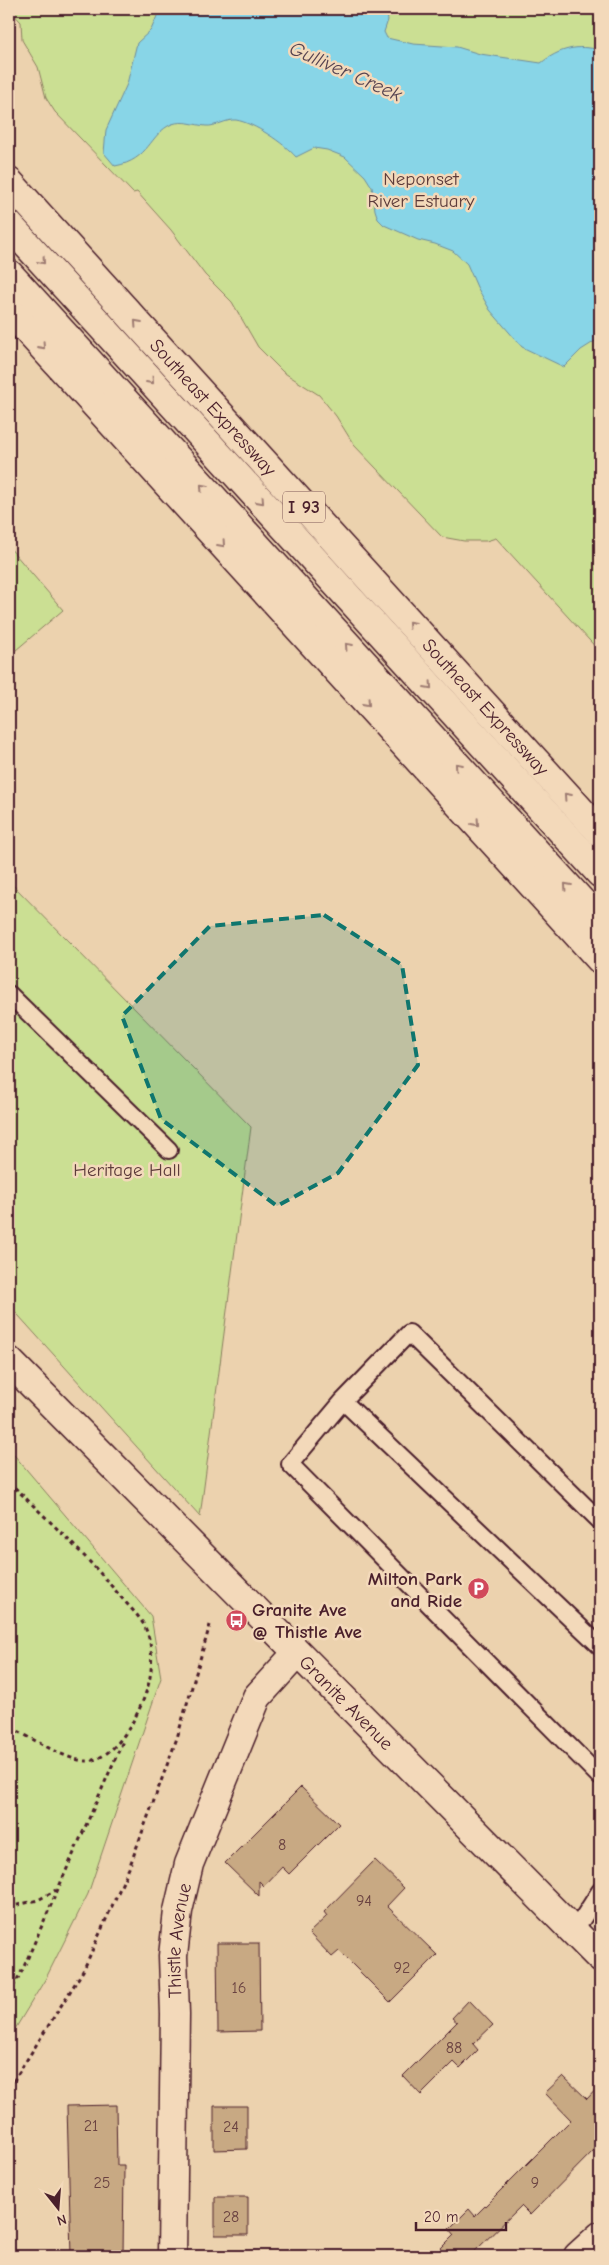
<svg xmlns="http://www.w3.org/2000/svg" width="609" height="2265" font-family="'Comic Neue',sans-serif">
	<rect width="100%" height="100%" fill="#ecd2ae"/>
	<filter id="ink" filterUnits="userSpaceOnUse"><feTurbulence type="fractalNoise" baseFrequency=".02" numOctaves="2"/><feDisplacementMap in="SourceGraphic" scale="10" xChannelSelector="R" yChannelSelector="G"/><feConvolveMatrix kernelMatrix="1 2 1 2 8 2 1 2 1" color-interpolation-filters="sRGB"/></filter>
	<g filter="url(#ink)">
		<path fill="#cbdf93" stroke="#8a7f5f" d="M 9,9 L 600,9 L 600,652 L 496,538 L 486,541 L 464,541 L 442,537 L 354,445 L 336,416 L 319,395 L 283,372 L 258,347 L 232,302 L 205,275 L 171,230 L 137,192 L 133,193 L 55,112 L 46,98 L 38,67 L 22,40 L 21,22 Z
			M 9,547 L 63,610 L 9,656 Z
			M 9,881 L 251,1127 L 200,1517 L 9,1305 Z
			M 9,1449 L 151,1616 L 161,1678 L 88,1894 L 46,1978 L 9,2039 Z"/>
		<path fill="#88d5e7" stroke="#6f8c9c" d="M 160,9 L 386,9 L 388,20 L 384,32 L 387,38 L 413,44 L 457,47 L 480,54 L 541,63 C 559,49 577,44 600,50 L 600,338 L 581,350 L 564,367 L 522,347 L 490,310 L 477,287 L 467,264 L 453,251 L 435,244 L 418,240 L 384,225 L 378,219 L 375,210 L 372,187 L 365,176 L 345,157 L 327,150 L 314,148 L 296,157 C 284,143 254,123 236,120 C 226,119 216,127 206,126 C 194,125 184,120 172,124 C 149,134 150,160 115,166 L 104,153 L 106,130 L 127,84 L 137,43 L 151,30 Z"/>
		<path fill="#c8a983" stroke="#4a1f2b" d="M 301,1787 L 339,1824 L 289,1874 L 282,1867 L 264,1886 L 259,1881 L 259,1896 L 225,1863 Z
			M 375,1860 L 404,1888 L 387,1906 L 437,1955 L 390,2002 L 339,1951 L 332,1957 L 309,1933 L 327,1916 L 324,1912 Z
			M 217,1943 L 259,1943 L 260,2031 L 218,2032 Z
			M 469,2000 L 493,2025 L 473,2044 L 478,2050 L 460,2068 L 454,2062 L 421,2095 L 403,2076 L 457,2022 L 452,2018 Z
			M 563,2076 L 587,2099 L 600,2085 L 600,2144 L 530,2215 L 521,2206 L 470,2256 L 433,2256 L 454,2235 L 449,2229 L 469,2209 L 475,2216 L 571,2120 L 545,2093 Z
			M 116,2105 L 117,2165 L 124,2165 L 123,2256 L 71,2256 L 67,2106 Z
			M 214,2106 L 247,2106 L 247,2149 L 214,2150 Z
			M 215,2197 L 248,2197 L 248,2235 L 215,2235 Z"/>
		<g fill="none" stroke-linecap="round" stroke-linejoin="round">
			<defs>
				<path id="lane" d="M 9,994 L 169,1150
					M 343,1401 L 290,1464 L 600,1777
					M 600,1521 L 409,1333 L 343,1401 L 600,1646
					M 574,1932 L 600,1891"/>
				<g id="street">
					<path id="s1" d="M 172,2256 L 175,2014 L 173,1956 L 178,1911 L 189,1864 L 257,1697 L 297,1653"/>
					<path d="M 578,2256 L 600,2236"/>
				</g>
				<g id="secondary">
					<path id="s2" d="M 9,1361 L 600,1958"/>
				</g>
				<g id="highway">
					<path id="s3" d="M 9,182 L 600,832"/>
					<path d="M 9,225 L 600,873"/>
					<path d="M 9,274 L 600,922"/>
					<path d="M 9,310 L 600,959"/>
				</g>
			</defs>
			<use href="#lane" stroke="#4a1f2b" stroke-width="20"/>
			<use href="#street" stroke="#4a1f2b" stroke-width="31"/>
			<use href="#secondary" stroke="#4a1f2b" stroke-width="31"/>
			<use href="#highway" stroke="#4a1f2b" stroke-width="31"/>
			<path stroke="#4a1f2b" stroke-width="3" stroke-dasharray="4 4" stroke-linecap="butt" d="M 9,1482 C 47,1519 86,1555 120,1596 C 128,1605 138,1615 144,1625 C 152,1641 153,1660 150,1677 C 145,1705 119,1758 88,1761 C 68,1762 28,1736 9,1726
				M 9,1907 L 38,1900 L 56,1890
				M 9,1994 L 22,1971 L 123,1741
				M 9,2088 L 83,1971 L 129,1868 L 177,1738 L 210,1625"/>
			<use href="#lane" stroke="#f3d9ba" stroke-width="16"/>
			<use href="#street" stroke="#f3d9ba" stroke-width="28"/>
			<use href="#secondary" stroke="#f3d9ba" stroke-width="28"/>
			<use href="#highway" stroke="#f3d9ba" stroke-width="28"/>
		</g>
		<defs><path id="oneway-chevron" d="M-2-3.5L2.5 0L-2 3.5" fill="none" stroke-width="1.6" stroke-linecap="round" stroke-linejoin="round" transform="scale(1.25)"/></defs>
		<g stroke="#9e7c72">
			<use href="#oneway-chevron" transform="translate(42 261) rotate(48)"/>
			<use href="#oneway-chevron" transform="translate(137 323) rotate(-132)"/>
			<use href="#oneway-chevron" transform="translate(42 346) rotate(48)"/>
			<use href="#oneway-chevron" transform="translate(151 381) rotate(48)"/>
			<use href="#oneway-chevron" transform="translate(203 487) rotate(-132)"/>
			<use href="#oneway-chevron" transform="translate(261 501) rotate(48)"/>
			<use href="#oneway-chevron" transform="translate(222 544) rotate(48)"/>
			<use href="#oneway-chevron" transform="translate(411 624) rotate(-132)"/>
			<use href="#oneway-chevron" transform="translate(348 646) rotate(-132)"/>
			<use href="#oneway-chevron" transform="translate(429 686) rotate(48)"/>
			<use href="#oneway-chevron" transform="translate(367 703) rotate(48)"/>
			<use href="#oneway-chevron" transform="translate(458 766) rotate(-132)"/>
			<use href="#oneway-chevron" transform="translate(567 796) rotate(-132)"/>
			<use href="#oneway-chevron" transform="translate(476 823) rotate(48)"/>
			<use href="#oneway-chevron" transform="translate(567 886) rotate(-132)"/>
		</g>
	</g>
	<path fill="#0f766e" fill-opacity="0.2" stroke="#0f766e" stroke-width="4" stroke-dasharray="10 6" stroke-linejoin="round" d="M 324,915 L 402,965 L 418,1065 L 338,1173 L 277,1206 L 161,1119 L 122,1016 L 210,926 Z"/>
	<defs>
		<symbol id="parking-disc" viewBox="-11 -11 22 22"><circle r="9.5" fill="#d1495b" stroke="#f3d9ba"/><path d="M-3.5-5.5H1a3.5 3.5 0 0 1 0 7H-1V5.5H-3.5ZM-1-3.4V-.6H.8a1.4 1.4 0 0 0 0-2.8Z" fill="#fff"/></symbol>
		<symbol id="bus-disc" viewBox="-11 -11 22 22"><circle r="9.5" fill="#d1495b" stroke="#f3d9ba"/><path d="M-5-6H5V4H4V6H2V4H-2V6H-4V4H-5ZM-3.5-4V0h7V-4ZM-3.5 1.2v1.5H-2V1.2ZM2 1.2v1.5H3.5V1.2Z" fill="#fff"/></symbol>
	</defs>
	<g fill-rule="evenodd">
		<use href="#parking-disc" x="466" y="1576" width="25" height="25"/>
		<use href="#bus-disc" x="224" y="1608" width="25" height="25"/>
	</g>
	<g text-anchor="middle" stroke-width="5" stroke-linejoin="round" paint-order="stroke">
		<g font-size="16" fill="#6a4241">
			<text x="282" y="1850">8</text>
			<text x="364" y="1906">94</text>
			<text x="402" y="1973">92</text>
			<text x="239" y="1993">16</text>
			<text x="454" y="2053">88</text>
			<text x="91" y="2131">21</text>
			<text x="231" y="2132">24</text>
			<text x="102" y="2188">25</text>
			<text x="535" y="2188">9</text>
			<text x="231" y="2222">28</text>
		</g>
		<rect fill="#f3d9ba" stroke="#7d5756" stroke-width="1" x="283" y="491.5" width="42" height="31" rx="4"/>
		<g font-size="18" font-weight="bold" fill="#4a1f2b">
			<text x="304" y="513">I 93</text>
		</g>
		<g font-size="19" fill="#5d3c3b" stroke="#f3d9ba">
			<text x="421" y="185">Neponset<tspan x="421" dy="22">River Estuary</tspan></text>
			<text x="127" y="1176">Heritage Hall</text>
		</g>
		<g font-size="19" fill="#4a1f2b" stroke="#f3d9ba">
			<text dy="7" stroke="none"><textPath href="#s3" startOffset="304">Southeast Expressway</textPath></text>
			<text dy="7" stroke="none"><textPath href="#s3" startOffset="709">Southeast Expressway</textPath></text>
			<text dy="7" stroke="none"><textPath href="#s2" startOffset="480">Granite Avenue</textPath></text>
			<text dy="7" stroke="none"><textPath href="#s1" startOffset="316">Thistle Avenue</textPath></text>
		</g>
		<g font-size="19" font-weight="bold" fill="#4a1f2b" stroke="#f3d9ba" text-anchor="end">
			<text x="462" y="1585">Milton Park<tspan x="462" dy="22">and Ride</tspan></text>
			<text x="252" y="1616" text-anchor="start">Granite Ave<tspan x="252" dy="22">@ Thistle Ave</tspan></text>
		</g>
		<g font-size="20" font-style="italic" fill="#564351" stroke="#f3d9ba">
			<text transform="translate(346 71) rotate(24)" y="7">Gulliver Creek</text>
		</g>
	</g>
	<rect width="609" height="2265" fill="none" stroke="#f3d9ba" stroke-width="30"/>
	<rect x="15" y="15" width="579" height="2235" fill="none" stroke="#4a1f2b" stroke-width="2" filter="url(#ink)"/>
	<g transform="translate(58 2208) rotate(163)" stroke="#f3d9ba" stroke-width="4" paint-order="stroke">
	<path d="M0-4L9 19L0 12L-9 19Z" fill="#4a1f2b"/>
	<text y="-8" font-size="14" font-weight="bold" text-anchor="middle" fill="#4a1f2b">N</text>
	</g>
	<path d="M416 2222v8h90v-8" fill="none" stroke="#4a1f2b" stroke-width="2.5"/>
	<text x="424" y="2222" font-size="15" fill="#4a1f2b" stroke="#f3d9ba" stroke-width="4" paint-order="stroke">20 m</text>
</svg>
